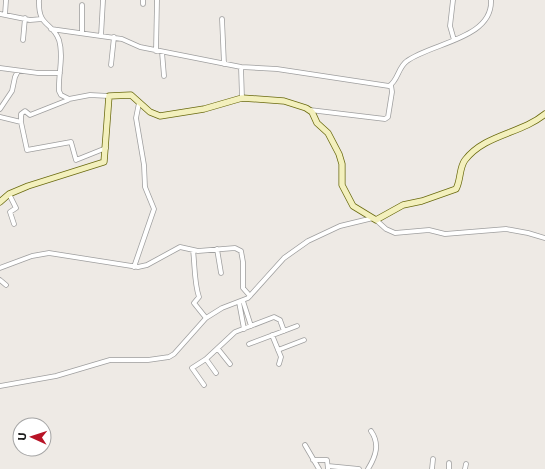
<svg xmlns="http://www.w3.org/2000/svg" width="545" height="469" font-family="Commissioner,sans-serif">
	<rect width="100%" height="100%" fill="#eeeae5"/>
	<g fill="none" stroke-linecap="round" stroke-linejoin="round">
		<defs>
			<path id="street" d="M 39,0 C 38,28 52,21 59,40 C 64,57 58,74 59,91 L 61,95 L 69,99 L 90,95 L 109,96
				M 453,0 L 450,26 L 454,40
				M 143,4 L 143,0
				M 0,14 L 30,20 L 42,19
				M 5,15 L 6,0
				M 222,19 L 224,64
				M 51,29 L 122,39 L 140,47 L 241,67 L 242,98
				M 82,33 L 82,5
				M 101,36 L 103,0
				M 23,40 L 25,18
				M 156,51 L 157,0
				M 162,52 L 164,76
				M 111,65 L 114,37
				M 241,67 L 277,69 L 389,86 C 398,81 398,67 407,61 C 431,43 493,39 491,0
				M 0,68 L 38,73 L 60,73
				M 0,109 L 12,91 L 15,77 L 18,71
				M 310,110 L 385,119 L 388,117 L 392,92 L 391,85
				M 0,117 L 21,122 L 27,150 L 71,142 L 76,160 L 106,148
				M 21,121 L 21,114 L 25,111 L 30,115 L 68,100
				M 9,194 L 16,208 L 10,212 L 14,224
				M 376,220 L 386,229 L 395,233 L 429,230 L 445,234 L 506,229 L 528,233 L 545,238
				M 217,249 L 221,273
				M 193,250 C 195,266 194,282 199,297 L 194,303 L 206,318
				M 134,267 L 154,209 L 145,187 L 144,165 L 136,118 L 139,103
				M 0,268 L 32,256 L 49,253 L 138,267 L 147,265 L 180,247 L 198,251 L 235,248 L 241,251 L 243,262 L 243,288 L 250,296
				M 0,280 L 6,285
				M 243,301 L 251,326
				M 239,302 L 244,329
				M 272,335 L 281,357 L 279,364
				M 249,344 L 297,326
				M 218,349 L 230,364
				M 278,350 L 304,340
				M 206,359 L 216,373
				M 204,385 L 192,368 L 206,359 L 235,332 L 274,317 L 280,320 L 284,331
				M 0,386 L 56,376 L 110,360 L 148,360 L 169,357 L 174,354 L 206,318 L 222,308 L 248,298 L 284,258 L 308,241 L 340,226 L 373,218
				M 305,445 L 319,469
				M 313,460 L 327,460 L 328,469
				M 328,466 L 359,469
				M 368,469 C 376,456 380,444 371,431
				M 432,469 L 433,459
				M 449,469 L 449,463
				M 465,469 L 466,464"/>
			<path id="secondary" d="M 0,202 L 9,194 L 28,186 L 104,162 L 109,96 L 131,95 L 150,112 L 160,116 L 204,109 L 242,98 L 284,101 L 306,108 L 312,112 L 317,123 L 328,133 L 339,154 L 342,164 L 342,185 L 353,206 L 376,220 L 403,205 L 422,201 L 456,189 C 461,180 459,168 465,160 C 485,134 521,134 545,114"/>
		</defs>
		<use href="#street" stroke="#9f9f9f" stroke-width="5.5"/>
		<use href="#secondary" stroke="#6a6a0f" stroke-width="7"/>
		<use href="#street" stroke="#fff" stroke-width="4"/>
		<use href="#secondary" stroke="#f3f0bd" stroke-width="5.5"/>
	</g>
	<g transform="translate(32 437) rotate(273)"><circle r="19" fill="#ffffff" stroke="#a5a5a5"/>
	<path d="M0-3L7 15L0 10L-7 15Z" fill="#b81326"/>
	<text y="-6" font-size="11" font-weight="bold" text-anchor="middle" fill="#1e1e1e">U</text>
	</g>
</svg>
